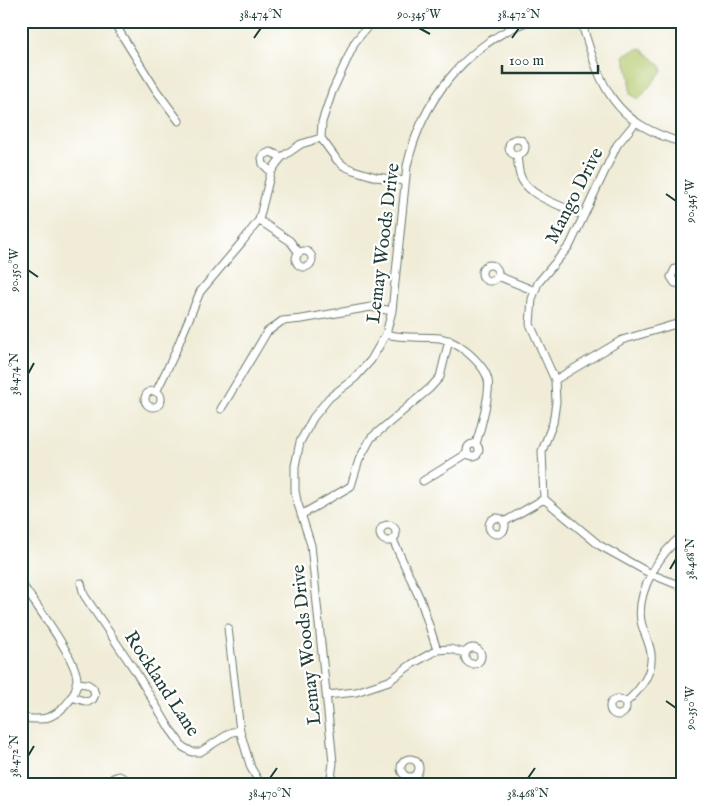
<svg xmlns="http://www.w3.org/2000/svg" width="704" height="806" font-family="'IM FELL English',serif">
	<rect width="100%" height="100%" fill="#fff"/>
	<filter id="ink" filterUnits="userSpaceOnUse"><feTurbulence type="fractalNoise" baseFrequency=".02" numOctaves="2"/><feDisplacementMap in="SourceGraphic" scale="10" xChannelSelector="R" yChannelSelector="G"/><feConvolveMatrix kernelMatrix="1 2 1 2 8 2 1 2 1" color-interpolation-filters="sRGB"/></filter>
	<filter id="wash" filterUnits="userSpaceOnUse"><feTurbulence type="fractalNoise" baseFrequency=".0096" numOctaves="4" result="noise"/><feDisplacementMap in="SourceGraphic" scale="20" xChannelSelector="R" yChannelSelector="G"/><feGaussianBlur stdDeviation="1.12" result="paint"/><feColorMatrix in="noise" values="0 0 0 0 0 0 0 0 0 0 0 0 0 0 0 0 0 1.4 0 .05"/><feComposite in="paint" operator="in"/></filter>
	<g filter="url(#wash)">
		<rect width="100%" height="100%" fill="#f0ecd7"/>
		<path fill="#b3c96e" stroke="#698351" d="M 641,48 L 662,67 L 661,69 L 663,70 L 639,99 L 630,94 L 630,79 L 624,56 L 625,54 Z"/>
	</g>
	<g filter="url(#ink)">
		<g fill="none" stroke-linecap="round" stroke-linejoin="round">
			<defs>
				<path id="minor" d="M 113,21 L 156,90 L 179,121
					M 372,21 L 355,42 L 332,92 L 322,122 L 321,138 L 337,160 L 344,166 L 353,170 L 376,177 L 405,181
					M 581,21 C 601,86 611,122 683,143
					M 636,122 L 617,145 L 570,245 L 538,283 L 532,299 L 530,324 L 555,380 L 556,402 L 553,423 L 542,451 L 544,499 L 599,545 L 651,574 L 683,587
					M509 147a8 8 0 1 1 16 0a8 8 0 1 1-16 0Z
					M 517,155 C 518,161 518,169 520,175 C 526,196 564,207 583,215
					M 271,172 L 263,164 L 262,158 L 264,155 L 270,152 L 282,157
					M 259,220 L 290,241 L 299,253
					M296 259a8 8 0 1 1 16 0a8 8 0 1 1-16 0Z
					M482 273a8 8 0 1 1 16 0a8 8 0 1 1-16 0Z
					M 683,269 L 675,269 L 671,277 L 675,283 L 683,284
					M 498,276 L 535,291
					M 386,334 C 404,339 422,336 440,338 C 451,340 459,346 467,352 C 474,358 486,370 488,380 C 491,391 480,431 476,444
					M 555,380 L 622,340 L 683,322
					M145 399a8 8 0 1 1 16 0a8 8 0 1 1-16 0Z
					M 156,392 L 174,355 L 200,292 L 242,242 L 259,220 L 271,172 L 277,163 L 282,157 L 301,144 L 321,138
					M 221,409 L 267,332 L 282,321 L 302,319 L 371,307 L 392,311
					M467 450a6 6 0 1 1 12 0a6 6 0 1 1-12 0Z
					M 423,481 L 468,453
					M 301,515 L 351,486 L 359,460 L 371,438 L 430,388 L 440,377 L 449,340
					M489 526a8 8 0 1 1 16 0a8 8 0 1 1-16 0Z
					M 504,522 L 544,499
					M380 533a8 8 0 1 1 16 0a8 8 0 1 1-16 0Z
					M 393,540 L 421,601 L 437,650
					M 21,583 C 34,602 77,659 77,680 C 77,690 71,700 64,707 C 49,721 40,720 21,718
					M 81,583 L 84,595 L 134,669 L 170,729 L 183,747 L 192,752 L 200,752 L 232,732 L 240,731
					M 228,628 L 240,731 L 251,768 L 261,785
					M465 656a8 8 0 1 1 16 0a8 8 0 1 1-16 0Z
					M 327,695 L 356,692 L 389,681 L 412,664 L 437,650 L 450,649 L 465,653
					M 71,697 L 88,702 L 93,699 L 95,694 L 93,688 L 87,684 L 76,683
					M610 707a8 8 0 1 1 16 0a8 8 0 1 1-16 0Z
					M 625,703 C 639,691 653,674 651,654 C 650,643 643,632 641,621 C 636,592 660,552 683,535
					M401 768a9 9 0 1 1 18 0a9 9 0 1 1-18 0Z
					M 416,776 L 422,785
					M 111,785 L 113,778 L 119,776 L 125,779 L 127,785
					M 330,785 L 333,763 L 332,752 L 311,545 L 297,501 L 295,491 L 295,466 L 300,442 L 313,418 L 329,398 L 355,378 L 371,360 L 386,334 L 392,311 L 407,166 C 422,100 465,46 528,21"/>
			</defs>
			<use href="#minor" stroke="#687a6d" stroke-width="9"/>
			<use href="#minor" stroke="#fff" stroke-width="7"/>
		</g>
	</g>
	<path fill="none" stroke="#1f3d34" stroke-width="2" d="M 419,28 L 430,34M 254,38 L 261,28M 512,38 L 519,28M 666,194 L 676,201M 28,270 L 38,277M 28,374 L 34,363M 670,569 L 676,559M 666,701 L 676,708M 28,756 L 34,746M 270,778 L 277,768M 528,778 L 535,768"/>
	<g text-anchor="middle" stroke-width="4.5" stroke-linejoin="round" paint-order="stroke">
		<g font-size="19" fill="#1f3d34" stroke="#fff">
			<text transform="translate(573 195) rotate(-63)" y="7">Mango Drive</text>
			<text transform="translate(382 243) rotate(-83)" y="7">Lemay Woods Drive</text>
			<text transform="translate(305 645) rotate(-96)" y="7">Lemay Woods Drive</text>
			<text transform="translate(163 683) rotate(57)" y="7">Rockland Lane</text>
		</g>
	</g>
	<rect width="704" height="806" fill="none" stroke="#fff" stroke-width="55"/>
	<path d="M502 65v8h96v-8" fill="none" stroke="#1f3d34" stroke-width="2.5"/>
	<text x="509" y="65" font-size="15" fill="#1f3d34" stroke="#ffffff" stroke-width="4" paint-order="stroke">100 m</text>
	<rect x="28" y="28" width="648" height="750" fill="none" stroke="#1f3d34" stroke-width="2"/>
	<g font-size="12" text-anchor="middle" fill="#1f3d34">
		<text x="261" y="18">38.474°N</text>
		<text x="419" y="18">90.345°W</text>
		<text x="519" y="18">38.472°N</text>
		<text transform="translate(690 201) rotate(-90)" y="4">90.345°W</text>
		<text transform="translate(14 270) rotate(-90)" y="4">90.350°W</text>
		<text transform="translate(14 374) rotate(-90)" y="4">38.474°N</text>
		<text transform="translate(690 559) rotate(-90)" y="4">38.468°N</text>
		<text transform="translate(690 708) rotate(-90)" y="4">90.350°W</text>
		<text transform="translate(14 756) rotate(-90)" y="4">38.472°N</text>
		<text x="270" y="797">38.470°N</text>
		<text x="528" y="797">38.468°N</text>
	</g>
</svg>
